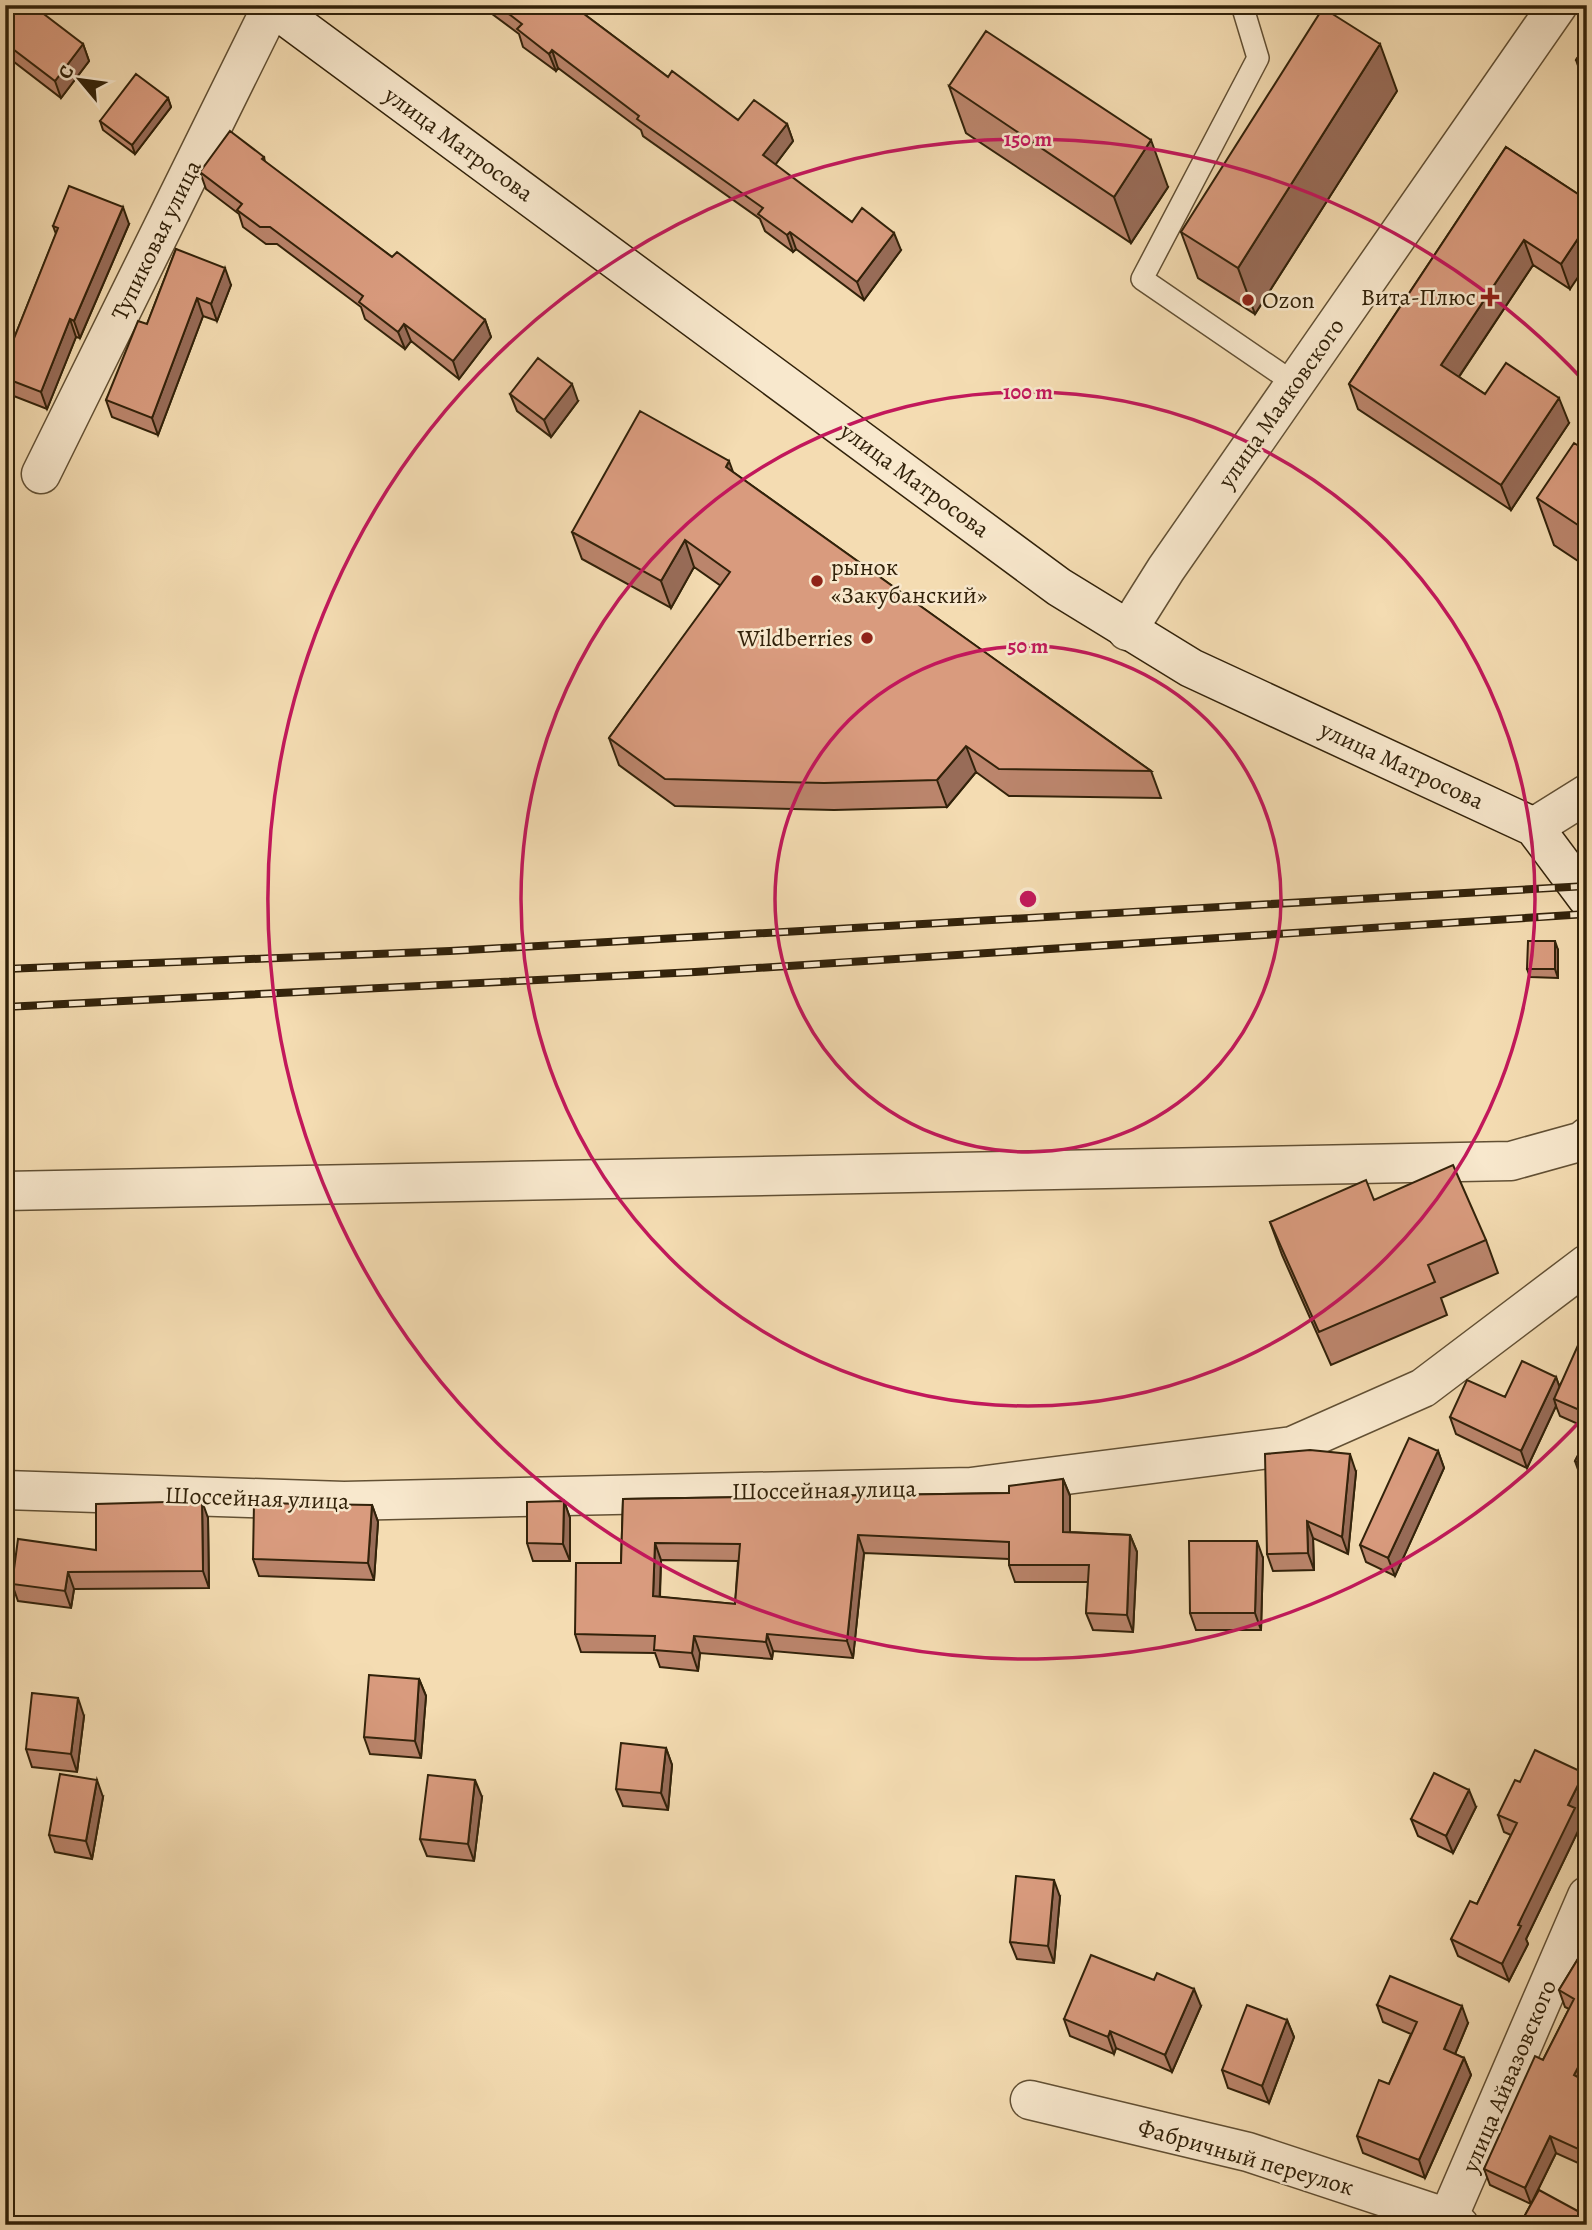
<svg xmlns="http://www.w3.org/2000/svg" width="1592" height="2230" font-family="Alegreya,serif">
	<rect width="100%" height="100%" fill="#f4dcb2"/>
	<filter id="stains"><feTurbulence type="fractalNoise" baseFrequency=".00286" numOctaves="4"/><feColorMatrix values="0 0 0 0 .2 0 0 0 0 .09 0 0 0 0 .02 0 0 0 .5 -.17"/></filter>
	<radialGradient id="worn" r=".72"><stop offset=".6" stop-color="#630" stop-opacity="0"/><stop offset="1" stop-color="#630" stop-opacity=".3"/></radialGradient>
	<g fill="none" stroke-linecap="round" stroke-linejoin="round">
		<defs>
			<path id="service" d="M 1242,5 L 1258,58 L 1142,279 L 1294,383"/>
			<path id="minor" d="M 41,474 L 272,6
				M 1127,631 L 1166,569 L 1558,5
				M 1534,827 L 1587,794
				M 5,1191 L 1511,1161 L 1583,1141 L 1587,1137
				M 5,1490 L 344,1501 L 971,1487 L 1292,1446 L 1423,1388 L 1587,1264
				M 1030,2100 L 1248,2152 L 1448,2218 L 1459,2225
				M 1448,2218 L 1587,1896"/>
			<path id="secondary" d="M 270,5 L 1059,587 L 1191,668 L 1534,827 L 1587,898"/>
		</defs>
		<use href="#service" stroke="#625034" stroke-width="24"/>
		<use href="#minor" stroke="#625034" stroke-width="41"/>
		<use href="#secondary" stroke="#32220a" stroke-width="41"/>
		<use href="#service" stroke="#f8e8cd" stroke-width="21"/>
		<use href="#minor" stroke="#f8e8cd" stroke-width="38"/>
		<use href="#secondary" stroke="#f8e8cd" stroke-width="38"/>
		<defs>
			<path id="rail" d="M 5,969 L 450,951 L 1587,886
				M 5,1007 L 695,972 L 1587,914"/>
		</defs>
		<use href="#rail" stroke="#32220a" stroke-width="8"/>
		<use href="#rail" stroke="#f8e8cd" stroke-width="5" stroke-dasharray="16" stroke-linecap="butt"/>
	</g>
	<path fill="#bb856c" stroke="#32220a" stroke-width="2" fill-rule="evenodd" d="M 5,5 L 83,44 L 89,61 L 61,98 L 5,55 Z
		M 480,5 L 572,5 L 668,77 L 738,120 L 787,124 L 793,141 L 775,165 L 852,222 L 901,250 L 864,300 L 796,249 L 793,252 L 765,231 L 760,219 L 643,136 L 641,130 L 558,68 L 556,71 L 523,47 L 519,34 Z
		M 1587,44 L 1587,87 L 1585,86 L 1576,60 Z
		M 949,86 L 1168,187 L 1131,243 L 966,133 Z
		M 1397,91 L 1255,314 L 1198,278 L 1181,232 Z
		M 168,98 L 171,107 L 135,154 L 103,130 L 100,121 Z
		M 1506,147 L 1587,200 L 1570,289 L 1533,265 L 1459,377 L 1485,394 L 1569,423 L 1511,510 L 1358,409 L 1349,384 Z
		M 264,157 L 265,162 L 392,257 L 485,320 L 491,337 L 459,379 L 411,341 L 405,349 L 365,319 L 361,307 L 277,244 L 266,244 L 243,227 L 239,214 L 206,189 L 200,172 Z
		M 129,224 L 80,338 L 76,337 L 47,409 L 6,393 L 5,361 L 56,234 L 53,226 Z
		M 176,249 L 231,285 L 217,321 L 203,316 L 158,435 L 112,417 L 106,400 L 147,324 Z
		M 510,394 L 578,401 L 551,437 L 517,411 Z
		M 1587,451 L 1587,567 L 1554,545 L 1537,498 Z
		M 733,472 L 1151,771 L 1161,798 L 1009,796 L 976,772 L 947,807 L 834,810 L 675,806 L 619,765 L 609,738 L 721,586 L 694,567 L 671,608 L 582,559 L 572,532 Z
		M 1558,950 L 1558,978 L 1530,977 L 1527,969 Z
		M 1374,1200 L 1486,1240 L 1498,1273 L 1441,1298 L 1447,1315 L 1331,1365 L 1282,1255 L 1270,1222 Z
		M 1587,1346 L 1587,1428 L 1560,1416 L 1556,1406 L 1527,1468 L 1456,1434 L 1450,1417 L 1556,1377 L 1559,1386 Z
		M 1587,1438 L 1587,1481 L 1581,1478 L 1575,1461 Z
		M 1438,1451 L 1444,1468 L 1395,1576 L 1366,1562 L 1360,1545 Z
		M 1356,1472 L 1348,1554 L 1313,1538 L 1314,1570 L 1273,1571 L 1267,1554 Z
		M 1063,1479 L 1070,1496 L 1070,1532 L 1130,1535 L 1137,1552 L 1133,1632 L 1093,1630 L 1086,1613 L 1088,1582 L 1015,1582 L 1009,1565 L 1009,1559 L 864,1553 L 853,1658 L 773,1651 L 772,1659 L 700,1653 L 698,1671 L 660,1667 L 655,1653 L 581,1652 L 575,1634 L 621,1563 L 623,1499 L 1009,1493 ZM 661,1560 L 738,1561 L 735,1604 L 660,1597 Z
		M 564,1501 L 570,1518 L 570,1561 L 533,1561 L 527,1543 Z
		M 372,1505 L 378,1522 L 374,1580 L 259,1576 L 253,1559 Z
		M 208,1518 L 209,1588 L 74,1589 L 71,1608 L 18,1601 L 12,1584 L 96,1550 Z
		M 1263,1558 L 1261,1630 L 1196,1630 L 1190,1613 Z
		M 419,1679 L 426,1696 L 421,1758 L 370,1754 L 364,1737 Z
		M 84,1716 L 77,1772 L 32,1767 L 26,1749 Z
		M 666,1748 L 672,1765 L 668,1810 L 623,1806 L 616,1789 Z
		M 103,1797 L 92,1859 L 55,1852 L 49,1835 Z
		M 482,1797 L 474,1861 L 427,1856 L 420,1839 Z
		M 1476,1807 L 1453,1853 L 1418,1836 L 1411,1819 Z
		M 1498,1815 L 1578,1815 L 1581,1825 L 1526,1939 L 1528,1944 L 1509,1981 L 1458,1956 L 1451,1939 L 1477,1904 L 1511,1835 L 1504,1832 Z
		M 1060,1897 L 1054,1963 L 1017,1959 L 1010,1942 Z
		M 1587,1944 L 1585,2081 L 1587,2082 L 1587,2167 L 1556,2153 L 1533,2200 L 1587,2225 L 1520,2225 L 1531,2204 L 1490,2185 L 1484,2169 L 1543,2060 L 1569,2009 L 1565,2007 L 1559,1990 Z
		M 1377,2005 L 1468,2023 L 1455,2054 L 1464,2058 L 1471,2075 L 1425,2178 L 1363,2153 L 1357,2136 L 1389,2084 L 1411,2034 L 1383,2022 Z
		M 1201,2006 L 1172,2072 L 1116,2048 L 1114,2054 L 1070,2036 L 1064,2019 Z
		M 1287,2020 L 1294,2037 L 1269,2103 L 1228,2088 L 1222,2070 Z"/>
	<path fill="#986c58" stroke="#32220a" stroke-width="2" d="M 83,44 L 89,61 L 61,98 L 55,81 Z
		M 1380,44 L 1397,91 L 1255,314 L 1238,268 Z
		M 552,50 L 558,68 L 556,71 L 549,54 Z
		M 168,98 L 171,107 L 135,154 L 132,145 Z
		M 787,124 L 793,141 L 769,173 L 763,155 Z
		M 1151,140 L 1168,187 L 1131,243 L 1114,197 Z
		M 123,207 L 129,224 L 80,338 L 74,321 Z
		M 1587,225 L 1587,264 L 1570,289 L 1561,264 Z
		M 790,232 L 796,249 L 793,252 L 787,235 Z
		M 894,233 L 901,250 L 864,300 L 857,282 Z
		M 1524,240 L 1533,265 L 1450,390 L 1441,365 Z
		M 225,268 L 231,285 L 217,321 L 211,304 Z
		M 197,298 L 203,316 L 158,435 L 152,418 Z
		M 70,319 L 76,337 L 47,409 L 41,392 Z
		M 485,320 L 491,337 L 459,379 L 453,361 Z
		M 404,324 L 411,341 L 405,349 L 398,332 Z
		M 572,384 L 578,401 L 551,437 L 544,420 Z
		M 1559,398 L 1569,423 L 1511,510 L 1501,485 Z
		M 729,461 L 739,488 L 726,467 Z
		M 685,540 L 694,567 L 671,608 L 661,581 Z
		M 966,746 L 976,772 L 947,807 L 937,780 Z
		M 1555,941 L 1558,950 L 1558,978 L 1555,969 Z
		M 1556,1377 L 1562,1394 L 1554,1399 L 1556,1406 L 1527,1468 L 1521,1451 Z
		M 1438,1451 L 1444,1468 L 1395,1576 L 1388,1558 Z
		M 1350,1454 L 1356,1472 L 1348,1554 L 1342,1537 Z
		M 1063,1479 L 1070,1496 L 1070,1549 L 1063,1532 Z
		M 202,1501 L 208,1518 L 209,1588 L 203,1571 Z
		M 564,1501 L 570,1518 L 570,1561 L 563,1544 Z
		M 372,1505 L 378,1522 L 374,1580 L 368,1563 Z
		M 1307,1521 L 1313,1538 L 1314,1570 L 1308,1553 Z
		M 858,1535 L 864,1553 L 853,1658 L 847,1641 Z
		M 1130,1535 L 1137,1552 L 1133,1632 L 1127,1615 Z
		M 1257,1541 L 1263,1558 L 1261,1630 L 1255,1613 Z
		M 655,1543 L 661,1560 L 659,1613 L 653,1596 Z
		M 68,1572 L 74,1589 L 71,1608 L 65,1591 Z
		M 767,1634 L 773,1651 L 772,1659 L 766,1642 Z
		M 694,1636 L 700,1653 L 698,1671 L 692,1653 Z
		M 419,1679 L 426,1696 L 421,1758 L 415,1741 Z
		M 78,1698 L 84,1716 L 77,1772 L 71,1754 Z
		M 666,1748 L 672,1765 L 668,1810 L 661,1793 Z
		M 1584,1773 L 1587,1782 L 1587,1797 L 1578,1815 L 1581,1825 L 1526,1939 L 1528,1944 L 1509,1981 L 1502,1964 L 1568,1805 Z
		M 97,1780 L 103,1797 L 92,1859 L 86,1841 Z
		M 475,1780 L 482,1797 L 474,1861 L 468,1844 Z
		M 1469,1790 L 1476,1807 L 1453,1853 L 1446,1836 Z
		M 1054,1880 L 1060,1897 L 1054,1963 L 1048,1946 Z
		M 1194,1989 L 1201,2006 L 1172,2072 L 1165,2055 Z
		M 1462,2006 L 1468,2023 L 1450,2066 L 1444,2049 Z
		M 1287,2020 L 1294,2037 L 1269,2103 L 1262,2086 Z
		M 1110,2031 L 1116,2048 L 1114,2054 L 1108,2037 Z
		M 1587,2050 L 1587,2078 L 1580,2092 L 1574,2075 Z
		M 1464,2058 L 1471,2075 L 1425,2178 L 1419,2160 Z
		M 1550,2136 L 1556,2153 L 1531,2204 L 1525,2188 Z
		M 1585,2215 L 1587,2225 L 1579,2225 Z"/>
	<path fill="#d99b7e" stroke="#32220a" stroke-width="2" fill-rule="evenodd" d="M 5,5 L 32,5 L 83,44 L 55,81 L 5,43 Z
		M 497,5 L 572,5 L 668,77 L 672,71 L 738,120 L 754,100 L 787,124 L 763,155 L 852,222 L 862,208 L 894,233 L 857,282 L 790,232 L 787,235 L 758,214 L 763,208 L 637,119 L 639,116 L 552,50 L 549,54 L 517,29 L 522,24 Z
		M 1323,8 L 1380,44 L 1238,268 L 1181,232 Z
		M 986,31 L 1151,140 L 1114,197 L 949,86 Z
		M 1587,44 L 1587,68 L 1576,60 Z
		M 136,74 L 168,98 L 132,145 L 100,121 Z
		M 230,131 L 264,157 L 262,159 L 392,257 L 397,252 L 485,320 L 453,361 L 404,324 L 398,332 L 359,302 L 363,296 L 270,227 L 260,227 L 237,210 L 242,204 L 200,172 Z
		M 1506,147 L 1587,200 L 1587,225 L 1561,264 L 1524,240 L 1441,365 L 1485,394 L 1506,363 L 1559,398 L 1501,485 L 1349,384 Z
		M 69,186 L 123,207 L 74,321 L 70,319 L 41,392 L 5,378 L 5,361 L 58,228 L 53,226 Z
		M 176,249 L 225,268 L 211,304 L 197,298 L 152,418 L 106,400 L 138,321 L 147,324 Z
		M 538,358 L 572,384 L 544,420 L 510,394 Z
		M 640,411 L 729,461 L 726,467 L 1151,771 L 999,769 L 966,746 L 937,780 L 824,783 L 665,779 L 609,738 L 730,572 L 685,540 L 661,581 L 572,532 Z
		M 1574,443 L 1587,451 L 1587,531 L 1537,498 Z
		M 1528,941 L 1555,941 L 1555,969 L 1527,969 Z
		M 1453,1165 L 1486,1240 L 1428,1265 L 1435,1282 L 1319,1332 L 1270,1222 L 1366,1180 L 1374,1200 Z
		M 1579,1343 L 1587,1346 L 1587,1406 L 1584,1412 L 1554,1399 Z
		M 1522,1361 L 1556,1377 L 1521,1451 L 1450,1417 L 1467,1380 L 1505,1397 Z
		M 1409,1438 L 1438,1451 L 1388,1558 L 1360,1545 Z
		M 1587,1438 L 1587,1467 L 1575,1461 Z
		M 1310,1450 L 1350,1454 L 1342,1537 L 1307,1521 L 1308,1553 L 1267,1554 L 1265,1454 Z
		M 1063,1479 L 1063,1532 L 1130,1535 L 1127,1615 L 1086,1613 L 1089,1565 L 1009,1565 L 1009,1542 L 858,1535 L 847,1641 L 767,1634 L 766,1642 L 694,1636 L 692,1653 L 654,1650 L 655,1636 L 575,1634 L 576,1563 L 621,1563 L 623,1499 L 1009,1493 L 1009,1486 ZM 655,1543 L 740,1544 L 735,1604 L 653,1596 Z
		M 202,1501 L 203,1571 L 68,1572 L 65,1591 L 12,1584 L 18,1539 L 96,1550 L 96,1504 Z
		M 564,1501 L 563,1544 L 527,1543 L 527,1502 Z
		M 254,1503 L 372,1505 L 368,1563 L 253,1559 Z
		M 1189,1541 L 1257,1541 L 1255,1613 L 1190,1613 Z
		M 369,1675 L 419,1679 L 415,1741 L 364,1737 Z
		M 32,1693 L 78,1698 L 71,1754 L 26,1749 Z
		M 621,1743 L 666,1748 L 661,1793 L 616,1789 Z
		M 1535,1750 L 1584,1773 L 1568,1805 L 1575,1808 L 1518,1925 L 1521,1926 L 1502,1964 L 1451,1939 L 1470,1901 L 1477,1904 L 1517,1823 L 1498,1815 L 1515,1780 L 1520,1782 Z
		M 1434,1773 L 1469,1790 L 1446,1836 L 1411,1819 Z
		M 60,1774 L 97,1780 L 86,1841 L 49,1835 Z
		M 428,1775 L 475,1780 L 468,1844 L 420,1839 Z
		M 1016,1876 L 1054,1880 L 1048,1946 L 1010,1942 Z
		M 1587,1944 L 1587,2050 L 1574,2075 L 1587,2082 L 1587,2153 L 1550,2136 L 1525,2188 L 1484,2169 L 1535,2056 L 1543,2060 L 1574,1999 L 1559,1990 Z
		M 1091,1955 L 1154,1980 L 1157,1973 L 1194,1989 L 1165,2055 L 1110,2031 L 1108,2037 L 1064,2019 Z
		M 1390,1976 L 1462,2006 L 1444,2049 L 1464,2058 L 1419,2160 L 1357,2136 L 1379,2080 L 1389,2084 L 1417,2022 L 1377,2005 Z
		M 1247,2005 L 1287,2020 L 1262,2086 L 1222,2070 Z
		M 1539,2190 L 1585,2215 L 1579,2225 L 1522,2225 L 1520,2224 Z"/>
	<g fill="none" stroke="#c2185b" stroke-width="3.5">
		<circle cx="1028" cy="899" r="253"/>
		<circle cx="1028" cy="899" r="507"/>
		<path d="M1584 1417A760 760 0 1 1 1584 381"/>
	</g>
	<g fill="#8f2418" stroke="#f8e8cd" stroke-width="2.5">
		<path d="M1486.5 286.5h7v7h7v7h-7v7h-7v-7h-7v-7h7z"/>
		<circle cx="1248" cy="300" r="7"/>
		<circle cx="817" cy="581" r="7"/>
		<circle cx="867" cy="638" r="7"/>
	</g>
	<g text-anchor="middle" stroke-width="5" stroke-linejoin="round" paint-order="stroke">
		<g font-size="24" fill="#32220a" stroke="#f8e8cd">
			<text transform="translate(459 144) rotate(36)" y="8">улица Матросова</text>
			<text transform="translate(156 240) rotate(-64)" y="8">Тупиковая улица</text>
			<text transform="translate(1281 403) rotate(-55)" y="8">улица Маяковского</text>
			<text transform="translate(915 480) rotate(36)" y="8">улица Матросова</text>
			<text transform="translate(1402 765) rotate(25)" y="8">улица Матросова</text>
			<text transform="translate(824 1490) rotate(-1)" y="8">Шоссейная улица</text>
			<text transform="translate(257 1498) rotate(2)" y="8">Шоссейная улица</text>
			<text transform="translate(1509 2076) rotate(-67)" y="8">улица Айвазовского</text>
			<text transform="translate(1246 2157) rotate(16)" y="8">Фабричный переулок</text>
		</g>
		<g font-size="24" fill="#32220a" stroke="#f8e8cd" text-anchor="end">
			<text x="1476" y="305">Вита-Плюс</text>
			<text x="1262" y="308" text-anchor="start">Ozon</text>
			<text x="831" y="575" text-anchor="start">рынок<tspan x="831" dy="28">«Закубанский»</tspan></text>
			<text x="853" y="646">Wildberries</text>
		</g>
	</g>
	<circle cx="1028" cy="899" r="10" fill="#c2185b" stroke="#f8e8cd" stroke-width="3.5"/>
	<g font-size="21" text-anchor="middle" font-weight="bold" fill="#c2185b" stroke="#f8e8cd" stroke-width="5" stroke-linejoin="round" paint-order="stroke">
		<text x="1028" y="146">150 m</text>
		<text x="1028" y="399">100 m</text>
		<text x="1028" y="653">50 m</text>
	</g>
	<rect width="1592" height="2230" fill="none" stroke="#f4dcb2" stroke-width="28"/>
	<rect x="7" y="7" width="1578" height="2216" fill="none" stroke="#32220a" stroke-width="3.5"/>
	<rect x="14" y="14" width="1564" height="2202" fill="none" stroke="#32220a" stroke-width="2"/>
	<g transform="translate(80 80) rotate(299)" stroke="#f8e8cd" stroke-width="5" paint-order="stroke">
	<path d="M0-5L12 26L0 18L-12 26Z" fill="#32220a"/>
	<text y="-10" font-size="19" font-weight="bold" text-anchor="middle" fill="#32220a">С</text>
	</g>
	<rect width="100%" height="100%" filter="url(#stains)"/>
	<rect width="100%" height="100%" fill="url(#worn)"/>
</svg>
